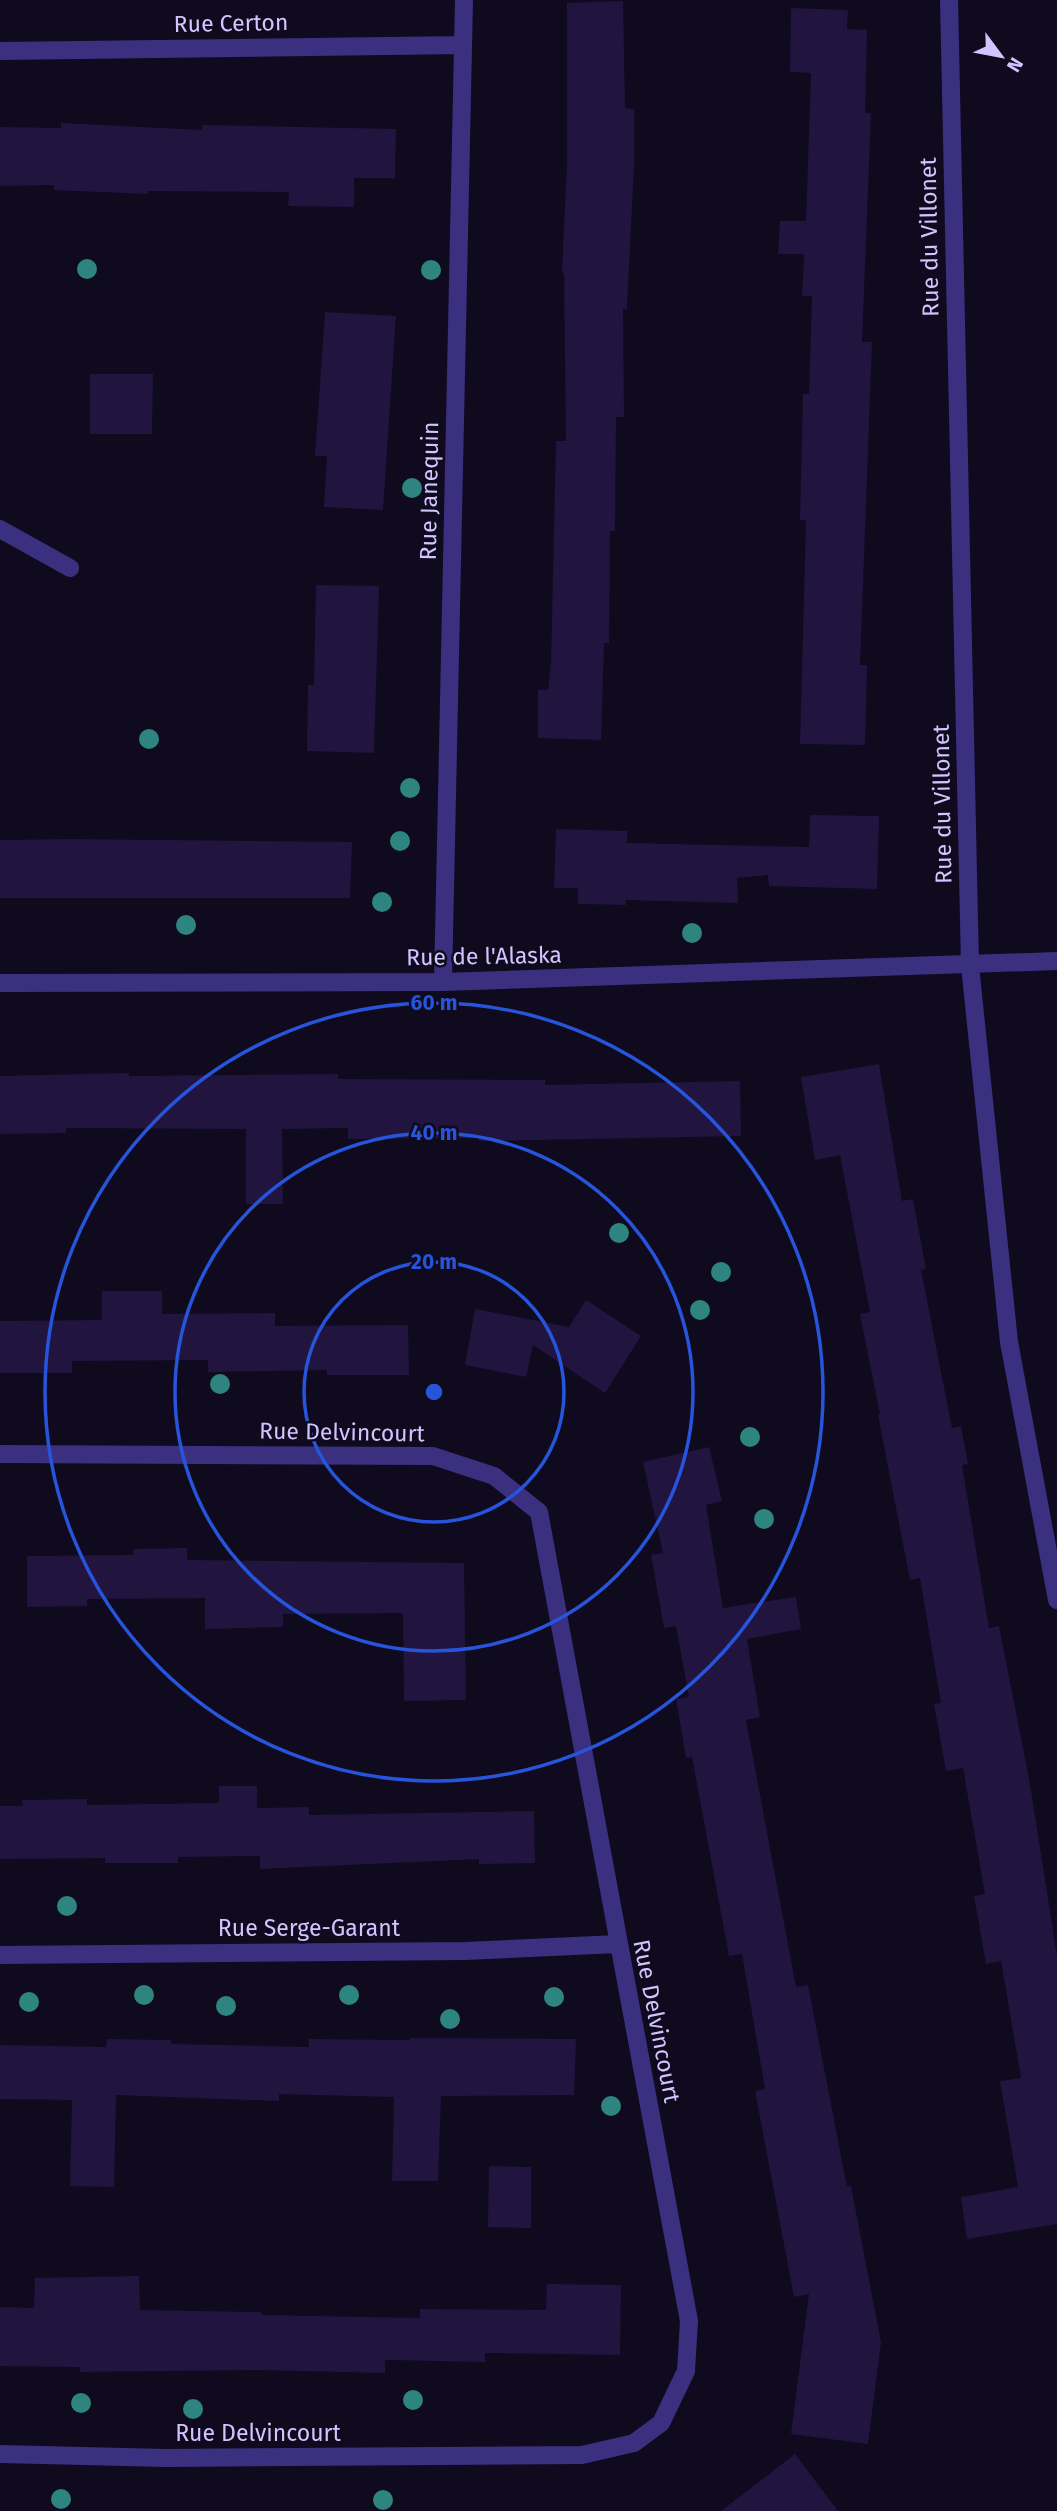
<svg xmlns="http://www.w3.org/2000/svg" width="1057" height="2511" font-family="'Fira Sans',sans-serif">
	<rect width="100%" height="100%" fill="#0f0a1d"/>
	<path fill="#21143f" d="M 623,1 L 625,108 L 634,109 L 634,167 L 627,309 L 623,309 L 624,417 L 616,417 L 615,531 L 610,531 L 609,643 L 604,643 L 601,740 L 538,738 L 538,690 L 548,690 L 551,663 L 556,441 L 566,441 L 564,273 L 562,273 L 567,163 L 567,3 Z
		M 791,8 L 848,10 L 847,29 L 867,30 L 865,113 L 871,113 L 862,342 L 872,342 L 860,665 L 867,665 L 865,745 L 800,744 L 806,520 L 800,520 L 803,394 L 809,394 L 812,296 L 802,296 L 804,254 L 778,254 L 780,221 L 806,221 L 811,73 L 790,72 Z
		M 61,123 L 202,130 L 202,125 L 396,129 L 395,178 L 354,178 L 354,207 L 288,206 L 289,192 L 148,191 L 148,194 L 54,190 L 54,185 L 0,186 L 0,127 L 61,128 Z
		M 325,312 L 396,316 L 383,510 L 324,507 L 327,456 L 315,456 Z
		M 90,374 L 153,374 L 152,434 L 90,434 Z
		M 316,585 L 379,586 L 374,753 L 307,751 L 308,685 L 314,685 Z
		M 810,815 L 879,816 L 877,889 L 769,886 L 768,875 L 737,878 L 738,903 L 626,900 L 626,905 L 578,904 L 578,888 L 554,888 L 556,829 L 627,831 L 627,843 L 809,847 Z
		M 71,839 L 352,842 L 350,898 L 0,898 L 0,840 Z
		M 879,1064 L 902,1201 L 913,1199 L 926,1269 L 921,1270 L 952,1428 L 961,1426 L 968,1464 L 962,1465 L 989,1628 L 999,1626 L 1030,1784 L 1057,1956 L 1057,2224 L 967,2239 L 961,2197 L 1018,2187 L 1000,2081 L 1021,2078 L 1001,1961 L 986,1964 L 974,1896 L 985,1894 L 963,1768 L 946,1771 L 934,1704 L 941,1703 L 920,1578 L 910,1580 L 878,1415 L 880,1414 L 860,1314 L 870,1312 L 840,1155 L 815,1160 L 801,1077 Z
		M 129,1073 L 129,1076 L 338,1074 L 338,1079 L 545,1080 L 545,1085 L 740,1081 L 741,1136 L 479,1141 L 479,1138 L 348,1139 L 348,1128 L 282,1129 L 283,1204 L 246,1204 L 246,1129 L 66,1128 L 66,1133 L 0,1134 L 0,1076 Z
		M 102,1291 L 162,1291 L 162,1314 L 275,1313 L 275,1326 L 408,1325 L 409,1375 L 327,1375 L 327,1370 L 208,1372 L 208,1360 L 72,1361 L 72,1373 L 0,1373 L 0,1321 L 102,1320 Z
		M 586,1300 L 641,1336 L 605,1393 L 533,1345 L 526,1377 L 465,1365 L 475,1309 L 569,1327 Z
		M 709,1447 L 722,1501 L 706,1505 L 723,1608 L 796,1597 L 801,1629 L 747,1639 L 760,1717 L 746,1720 L 796,1987 L 808,1985 L 847,2187 L 851,2186 L 881,2342 L 868,2444 L 791,2434 L 809,2294 L 794,2297 L 755,2091 L 765,2089 L 742,1954 L 729,1956 L 692,1757 L 686,1758 L 676,1699 L 689,1697 L 676,1626 L 664,1628 L 651,1555 L 663,1553 L 643,1462 Z
		M 187,1548 L 187,1560 L 464,1563 L 466,1700 L 404,1701 L 403,1613 L 283,1614 L 283,1627 L 205,1629 L 205,1598 L 87,1599 L 87,1606 L 27,1607 L 27,1556 L 133,1555 L 133,1549 Z
		M 219,1786 L 257,1786 L 257,1808 L 309,1807 L 309,1815 L 534,1811 L 535,1863 L 479,1864 L 479,1859 L 260,1869 L 260,1856 L 178,1857 L 178,1863 L 105,1863 L 105,1858 L 0,1859 L 0,1806 L 23,1806 L 22,1800 L 87,1799 L 87,1805 L 219,1803 Z
		M 410,2038 L 576,2039 L 574,2095 L 441,2096 L 438,2181 L 392,2181 L 394,2097 L 279,2094 L 279,2101 L 116,2095 L 114,2187 L 70,2186 L 72,2100 L 0,2099 L 0,2045 L 106,2047 L 107,2039 L 171,2040 L 171,2044 L 309,2047 L 309,2039 L 410,2040 Z
		M 489,2166 L 531,2167 L 531,2228 L 488,2227 Z
		M 139,2276 L 140,2310 L 261,2312 L 261,2315 L 420,2318 L 420,2309 L 546,2310 L 547,2284 L 621,2285 L 620,2355 L 485,2353 L 485,2362 L 385,2360 L 385,2373 L 259,2370 L 80,2372 L 80,2367 L 0,2366 L 0,2307 L 34,2308 L 35,2278 Z
		M 795,2454 L 838,2511 L 721,2511 Z"/>
	<g fill="none" stroke-linecap="round" stroke-linejoin="round">
		<path stroke="#3b3080" stroke-width="18" d="M 949,0 L 970,966 L 1009,1342 L 1057,1600
			M 0,51 L 463,45
			M 0,529 L 70,568
			M 443,982 L 464,0
			M 0,983 L 443,982 L 1057,961
			M 0,1454 L 433,1456 L 494,1476 L 539,1512 L 689,2321 L 686,2371 L 661,2423 L 634,2443 L 582,2455 L 166,2458 L 0,2454
			M 0,1955 L 465,1951 L 618,1944"/>
	</g>
	<g fill="#2e847f">
		<circle cx="87" cy="269" r="10"/>
		<circle cx="431" cy="270" r="10"/>
		<circle cx="412" cy="488" r="10"/>
		<circle cx="149" cy="739" r="10"/>
		<circle cx="410" cy="788" r="10"/>
		<circle cx="400" cy="841" r="10"/>
		<circle cx="382" cy="902" r="10"/>
		<circle cx="186" cy="925" r="10"/>
		<circle cx="692" cy="933" r="10"/>
		<circle cx="619" cy="1233" r="10"/>
		<circle cx="721" cy="1272" r="10"/>
		<circle cx="700" cy="1310" r="10"/>
		<circle cx="220" cy="1384" r="10"/>
		<circle cx="750" cy="1437" r="10"/>
		<circle cx="764" cy="1519" r="10"/>
		<circle cx="67" cy="1906" r="10"/>
		<circle cx="144" cy="1995" r="10"/>
		<circle cx="349" cy="1995" r="10"/>
		<circle cx="554" cy="1997" r="10"/>
		<circle cx="29" cy="2002" r="10"/>
		<circle cx="226" cy="2006" r="10"/>
		<circle cx="450" cy="2019" r="10"/>
		<circle cx="611" cy="2106" r="10"/>
		<circle cx="413" cy="2400" r="10"/>
		<circle cx="81" cy="2403" r="10"/>
		<circle cx="193" cy="2409" r="10"/>
		<circle cx="61" cy="2499" r="10"/>
		<circle cx="383" cy="2500" r="10"/>
	</g>
	<g fill="none" stroke="#2654da" stroke-width="3.5">
		<circle cx="434" cy="1392" r="130"/>
		<circle cx="434" cy="1392" r="259"/>
		<circle cx="434" cy="1392" r="389"/>
	</g>
	<g text-anchor="middle" stroke-width="5" stroke-linejoin="round" paint-order="stroke">
		<g font-size="23" fill="#d2c5ff" stroke="#0f0a1d">
			<text transform="translate(231 23) rotate(-1)" y="8">Rue Certon</text>
			<text transform="translate(929 237) rotate(-91)" y="8">Rue du Villonet</text>
			<text transform="translate(429 491) rotate(-89)" y="8">Rue Janequin</text>
			<text transform="translate(942 804) rotate(-91)" y="8">Rue du Villonet</text>
			<text transform="translate(484 956) rotate(-1)" y="8">Rue de l'Alaska</text>
			<text transform="translate(342 1432) rotate(1)" y="8">Rue Delvincourt</text>
			<text x="309" y="1936">Rue Serge-Garant</text>
			<text transform="translate(657 2021) rotate(79)" y="8">Rue Delvincourt</text>
			<text x="258" y="2441">Rue Delvincourt</text>
		</g>
	</g>
	<circle cx="434" cy="1392" r="10" fill="#2654da" stroke="#0f0a1d" stroke-width="3.5"/>
	<g font-size="21" text-anchor="middle" font-weight="bold" fill="#2654da" stroke="#0f0a1d" stroke-width="5" stroke-linejoin="round" paint-order="stroke">
		<text x="434" y="1010">60 m</text>
		<text x="434" y="1140">40 m</text>
		<text x="434" y="1269">20 m</text>
	</g>
	<g transform="translate(1001 56) rotate(122)" stroke="#0f0a1d" stroke-width="5" paint-order="stroke">
	<path d="M0-5L12 26L0 18L-12 26Z" fill="#d2c5ff"/>
	<text y="-10" font-size="19" font-weight="bold" text-anchor="middle" fill="#d2c5ff">N</text>
	</g>
</svg>
